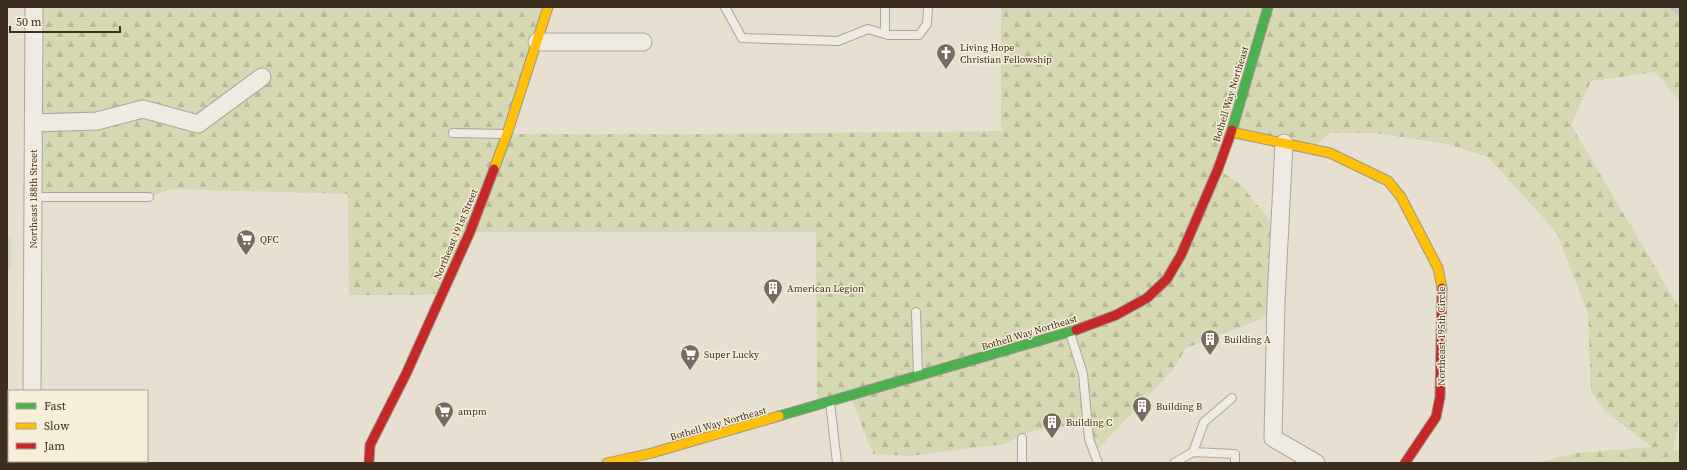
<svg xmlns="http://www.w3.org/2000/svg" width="1687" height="470" font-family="'Source Serif 4',serif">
	<defs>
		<pattern id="forest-firs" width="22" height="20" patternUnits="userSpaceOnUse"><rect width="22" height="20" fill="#d6d7b3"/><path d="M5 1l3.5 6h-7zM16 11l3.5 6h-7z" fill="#b9b99a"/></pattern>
	</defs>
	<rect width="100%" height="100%" fill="#e7e0d1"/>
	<path fill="url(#forest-firs)" d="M 34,7 L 548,7 L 507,134 L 710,134 L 1001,131 L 1001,7 L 1680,7 L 1680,101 L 1655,72 L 1591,81 L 1571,125 L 1680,309 L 1680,413 L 1673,450 L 1680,451 L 1680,463 L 1536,463 L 1576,453 L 1652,447 L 1606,412 L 1591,392 L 1588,314 L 1557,233 L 1488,157 L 1447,144 L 1375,133 L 1329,133 L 1312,149 L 1231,132 L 1218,169 L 1241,185 L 1279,232 L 1276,301 L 1262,319 L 1186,348 L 1172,371 L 1094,453 L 1087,423 L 1031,431 L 1004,444 L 910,456 L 873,454 L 850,396 L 817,406 L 816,232 L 470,232 L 442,293 L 423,295 L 349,295 L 348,194 L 172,189 L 149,197 L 33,197 Z
		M 7,237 L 11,237 L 11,269 L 7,269 Z"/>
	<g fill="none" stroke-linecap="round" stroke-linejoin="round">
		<path stroke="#bcccc2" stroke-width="4.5" d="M 1672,7 L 1680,14"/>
		<defs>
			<path id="lane" d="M 725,7 L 742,38 L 838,41 L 868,29 L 888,35 L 919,35 L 927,24 L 928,7
				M 885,34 L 885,7
				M 453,133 L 506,134
				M 33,197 L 149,197
				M 916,312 L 918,375
				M 1070,333 L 1083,374 L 1089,439 L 1098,463
				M 830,402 L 837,463
				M 1022,438 L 1022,463
				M 1193,452 L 1235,454 L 1235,463
				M 1174,463 L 1193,452 L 1204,422 L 1232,398"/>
			<path id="street" d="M 537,42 L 643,42
				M 34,123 L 97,121 L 143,109 L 198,124 L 262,77
				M 1284,143 L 1276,301 L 1273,438 L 1316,463
				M 32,391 L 34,7
				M 32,463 L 32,461"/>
			<path id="fast" d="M 1232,130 L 1268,7
				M 779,416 L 1076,330"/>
			<path id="slow" d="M 1231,132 L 1330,153 L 1388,181 L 1401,197 L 1438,268 L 1442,288
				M 494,169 L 507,134 L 548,7
				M 607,463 L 652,453 L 779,416"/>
			<path id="jam" d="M 1076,330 L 1116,315 L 1147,298 L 1167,279 L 1181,255 L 1218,169 L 1232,130
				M 369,463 L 370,445 L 406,374 L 470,232 L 494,169
				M 1405,463 L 1436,417 L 1440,397 L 1442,288"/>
		</defs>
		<use href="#lane" stroke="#ada599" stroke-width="10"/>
		<use href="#street" stroke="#ada599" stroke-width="19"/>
		<use href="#fast" stroke="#9c958a" stroke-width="11"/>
		<use href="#slow" stroke="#9c958a" stroke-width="11"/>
		<use href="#jam" stroke="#9c958a" stroke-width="11"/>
		<use href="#lane" stroke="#efebe3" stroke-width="8"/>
		<use href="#street" stroke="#efebe3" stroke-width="17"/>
		<use href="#fast" stroke="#4caf50" stroke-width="9"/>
		<use href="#slow" stroke="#ffc107" stroke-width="9"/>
		<use href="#jam" stroke="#c62828" stroke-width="9"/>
	</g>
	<defs>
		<symbol id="church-pin" viewBox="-11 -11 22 30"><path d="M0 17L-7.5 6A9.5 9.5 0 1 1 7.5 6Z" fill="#786c5e" stroke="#f7eed8"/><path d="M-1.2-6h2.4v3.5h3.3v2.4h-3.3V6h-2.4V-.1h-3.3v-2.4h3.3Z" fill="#fff"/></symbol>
		<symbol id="supermarket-pin" viewBox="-11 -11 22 30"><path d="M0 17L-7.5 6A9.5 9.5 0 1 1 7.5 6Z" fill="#786c5e" stroke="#f7eed8"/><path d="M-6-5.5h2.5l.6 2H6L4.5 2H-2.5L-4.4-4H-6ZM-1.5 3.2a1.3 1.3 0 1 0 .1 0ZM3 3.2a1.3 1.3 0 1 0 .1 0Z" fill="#fff"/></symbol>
		<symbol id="building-pin" viewBox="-11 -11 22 30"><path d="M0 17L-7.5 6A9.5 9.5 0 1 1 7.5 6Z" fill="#786c5e" stroke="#f7eed8"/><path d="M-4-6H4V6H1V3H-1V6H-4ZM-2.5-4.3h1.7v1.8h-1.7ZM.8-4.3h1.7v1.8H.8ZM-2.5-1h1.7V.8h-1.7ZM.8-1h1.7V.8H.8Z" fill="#fff"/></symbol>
	</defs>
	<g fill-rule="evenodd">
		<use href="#church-pin" x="935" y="42" width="22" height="30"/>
		<use href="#supermarket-pin" x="235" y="228" width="22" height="30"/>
		<use href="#building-pin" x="762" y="277" width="22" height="30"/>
		<use href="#building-pin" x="1199" y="328" width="22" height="30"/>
		<use href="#supermarket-pin" x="679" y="343" width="22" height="30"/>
		<use href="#building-pin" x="1131" y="395" width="22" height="30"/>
		<use href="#supermarket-pin" x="433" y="400" width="22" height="30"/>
		<use href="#building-pin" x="1041" y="411" width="22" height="30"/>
	</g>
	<g text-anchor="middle" stroke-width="3" stroke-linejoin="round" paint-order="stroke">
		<g font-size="10" fill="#3d2e20" stroke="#f7eed8" text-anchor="start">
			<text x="960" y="51">Living Hope<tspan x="960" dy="12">Christian Fellowship</tspan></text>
			<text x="260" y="243">QFC</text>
			<text x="787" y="292">American Legion</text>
			<text x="1224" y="343">Building A</text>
			<text x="704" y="358">Super Lucky</text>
			<text x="1156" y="410">Building B</text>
			<text x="458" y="415">ampm</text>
			<text x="1066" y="426">Building C</text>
		</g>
		<g font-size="10" fill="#3d2e20" stroke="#f7eed8">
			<text transform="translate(1230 94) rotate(-73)" y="4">Bothell Way Northeast</text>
			<text transform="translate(33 199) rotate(-90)" y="4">Northeast 188th Street</text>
			<text transform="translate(455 234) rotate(-67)" y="4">Northeast 191st Street</text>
			<text transform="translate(1029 332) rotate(-17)" y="4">Bothell Way Northeast</text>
			<text transform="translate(1441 336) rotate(-90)" y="4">Northeast 195th Circle</text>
			<text transform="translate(718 423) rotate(-16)" y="4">Bothell Way Northeast</text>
		</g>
	</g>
	<rect width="1687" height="470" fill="none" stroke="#3d2e20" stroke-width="16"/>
	<rect x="8" y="390" width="140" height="72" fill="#f7eed8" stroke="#ada18e"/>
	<rect x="16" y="403" width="20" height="6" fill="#4caf50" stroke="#ada18e"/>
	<text x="44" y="410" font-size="12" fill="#3d2e20">Fast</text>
	<rect x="16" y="423" width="20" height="6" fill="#ffc107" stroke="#ada18e"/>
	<text x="44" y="430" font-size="12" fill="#3d2e20">Slow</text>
	<rect x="16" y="443" width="20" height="6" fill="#c62828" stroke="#ada18e"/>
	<text x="44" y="450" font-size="12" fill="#3d2e20">Jam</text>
	<path d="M10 26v6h110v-6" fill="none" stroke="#3d2e20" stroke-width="2"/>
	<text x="16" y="26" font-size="12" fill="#3d2e20" stroke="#f7eed8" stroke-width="3" paint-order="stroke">50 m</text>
</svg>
